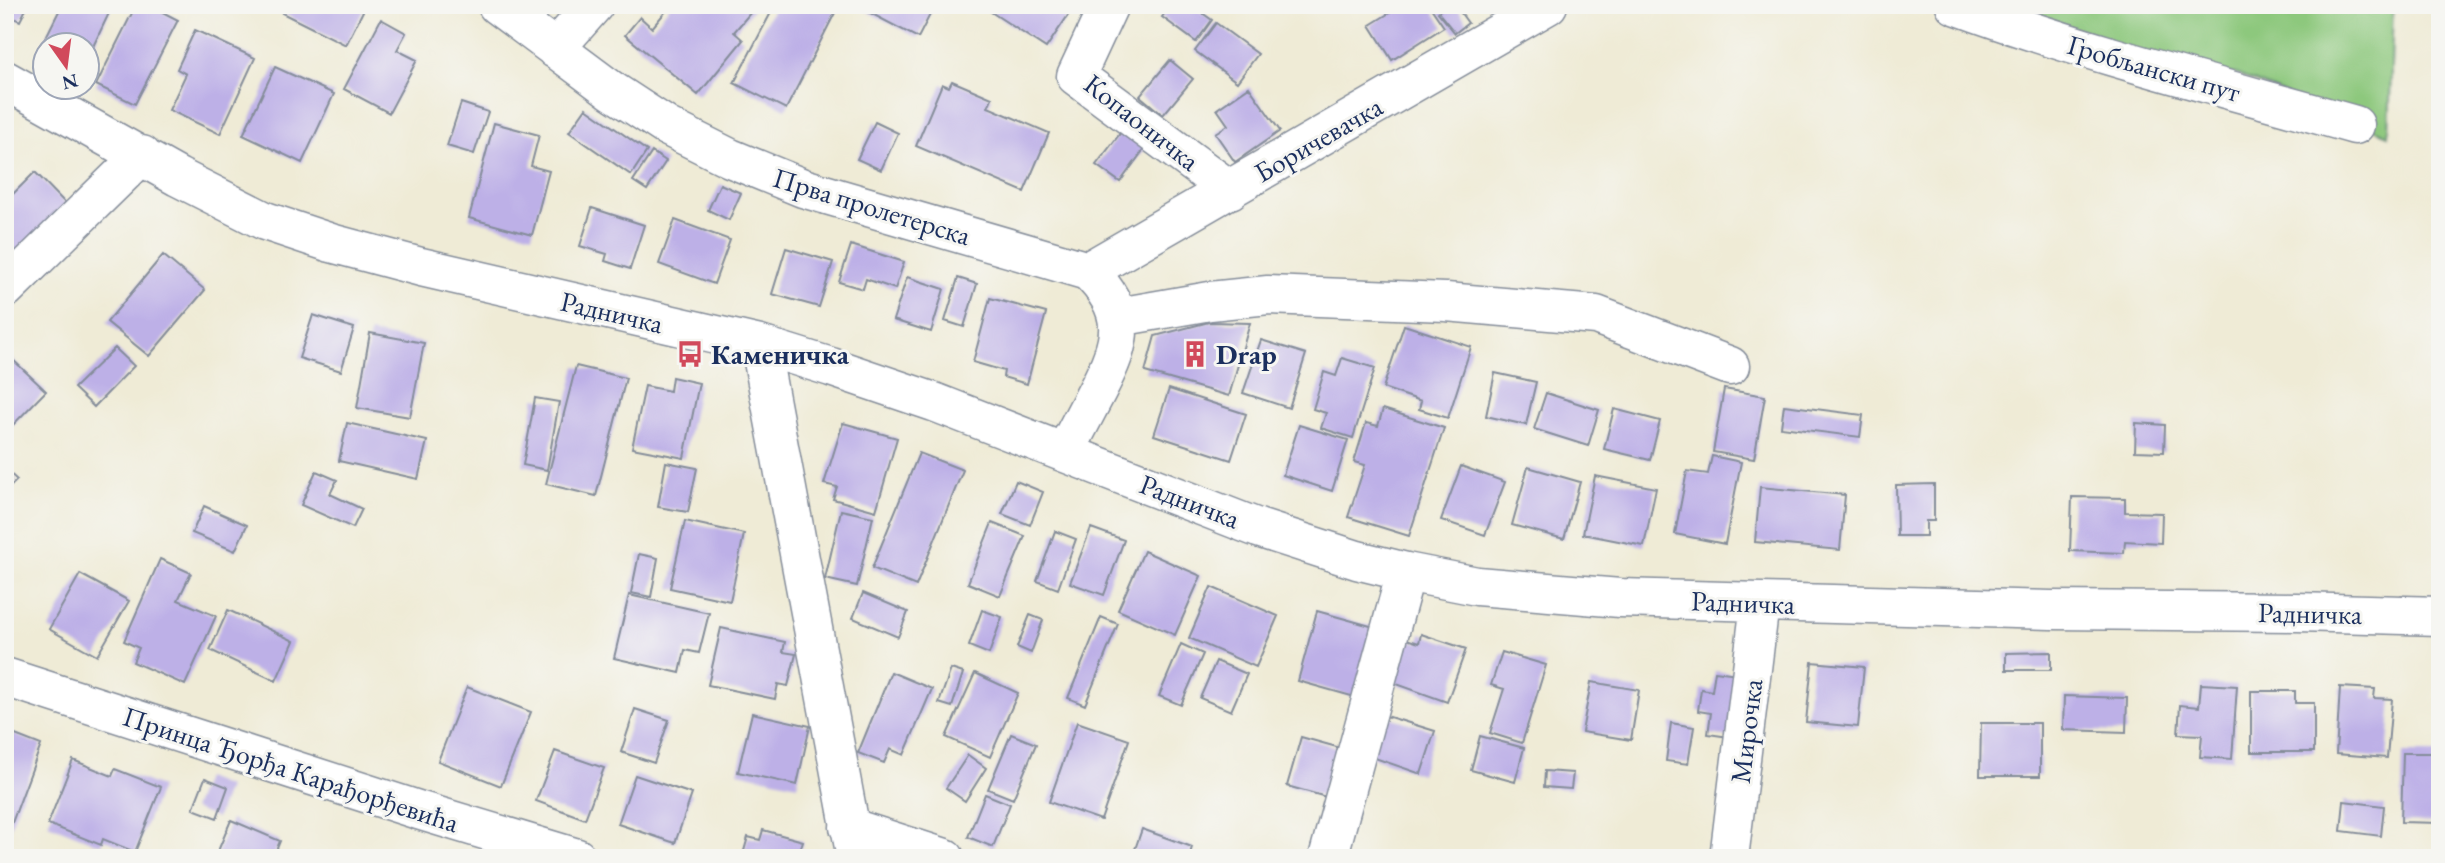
<svg xmlns="http://www.w3.org/2000/svg" width="2445" height="863" font-family="'EB Garamond',serif">
	<rect width="100%" height="100%" fill="#f6f6f2"/>
	<filter id="ink" filterUnits="userSpaceOnUse"><feTurbulence type="fractalNoise" baseFrequency=".0143" numOctaves="2"/><feDisplacementMap in="SourceGraphic" scale="14" xChannelSelector="R" yChannelSelector="G"/><feConvolveMatrix kernelMatrix="1 2 1 2 8 2 1 2 1" color-interpolation-filters="sRGB"/></filter>
	<filter id="wash" filterUnits="userSpaceOnUse"><feTurbulence type="fractalNoise" baseFrequency=".00686" numOctaves="4" result="noise"/><feDisplacementMap in="SourceGraphic" scale="28" xChannelSelector="R" yChannelSelector="G"/><feGaussianBlur stdDeviation="1.57" result="paint"/><feColorMatrix in="noise" values="0 0 0 0 0 0 0 0 0 0 0 0 0 0 0 0 0 1.4 0 .05"/><feComposite in="paint" operator="in"/></filter>
	<g filter="url(#wash)">
		<rect width="100%" height="100%" fill="#efebd6"/>
		<path fill="#8dc87d" stroke="#547c6e" stroke-width="2" d="M 1920,5 L 2393,5 L 2389,135 L 2235,74 L 2073,59 Z"/>
		<g id="blocks">
			<path fill="#bdb0e7" d="M 5,5 L 28,5 L 20,21 L 5,14 Z
				M 62,5 L 104,5 L 111,9 L 88,57 L 88,46 L 46,46 L 46,49 L 41,47 Z
				M 136,5 L 149,5 L 178,20 L 135,104 L 96,85 Z
				M 286,5 L 366,5 L 346,45 L 282,13 Z
				M 671,5 L 757,5 L 734,32 L 743,40 L 698,95 L 625,35 L 640,17 L 652,28 Z
				M 775,5 L 839,5 L 786,109 L 734,83 Z
				M 855,5 L 935,5 L 918,38 Z
				M 987,5 L 1075,5 L 1046,48 L 985,8 Z
				M 1171,5 L 1191,5 L 1212,20 L 1196,42 L 1162,17 Z
				M 1394,5 L 1429,5 L 1444,27 L 1392,60 L 1370,25 L 1396,9 Z
				M 1446,5 L 1455,5 L 1468,23 L 1455,33 L 1438,12 Z
				M 381,19 L 406,33 L 397,50 L 417,60 L 389,113 L 344,89 Z
				M 1216,23 L 1258,54 L 1237,82 L 1195,51 Z
				M 195,30 L 255,58 L 220,134 L 169,110 L 186,74 L 177,69 Z
				M 1170,60 L 1193,79 L 1163,115 L 1140,96 Z
				M 275,67 L 334,94 L 302,163 L 243,135 Z
				M 952,81 L 992,98 L 988,107 L 1049,133 L 1024,192 L 916,146 L 942,84 L 949,87 Z
				M 1249,87 L 1280,131 L 1235,162 L 1215,133 L 1228,125 L 1217,109 Z
				M 461,103 L 488,112 L 474,154 L 447,146 Z
				M 586,108 L 647,151 L 631,175 L 569,132 Z
				M 875,122 L 898,133 L 881,170 L 857,159 Z
				M 494,123 L 539,135 L 531,166 L 549,171 L 532,235 L 469,218 Z
				M 1122,131 L 1145,148 L 1120,182 L 1096,165 Z
				M 652,152 L 666,161 L 647,190 L 633,181 Z
				M 35,172 L 68,206 L 5,268 L 5,202 Z
				M 720,184 L 741,193 L 729,220 L 708,210 Z
				M 592,208 L 644,225 L 630,269 L 605,261 L 607,254 L 580,246 Z
				M 675,220 L 730,240 L 714,284 L 659,264 Z
				M 851,245 L 904,262 L 895,289 L 866,279 L 863,289 L 839,282 Z
				M 786,248 L 833,262 L 819,307 L 772,294 Z
				M 163,255 L 205,290 L 149,356 L 107,322 Z
				M 907,277 L 944,289 L 931,332 L 893,320 Z
				M 958,278 L 977,284 L 964,327 L 945,321 Z
				M 990,298 L 1046,313 L 1027,384 L 1003,377 L 1004,371 L 973,362 Z
				M 313,315 L 354,328 L 341,371 L 299,358 Z
				M 1209,322 L 1250,323 L 1229,396 L 1145,372 L 1155,336 Z
				M 1404,325 L 1471,347 L 1448,418 L 1419,409 L 1421,401 L 1383,388 Z
				M 370,333 L 424,343 L 410,417 L 357,408 Z
				M 1261,340 L 1306,354 L 1289,408 L 1243,393 Z
				M 115,348 L 134,366 L 94,407 L 74,388 Z
				M 10,357 L 46,391 L 5,433 L 5,361 Z
				M 1342,358 L 1375,368 L 1353,438 L 1321,428 L 1326,413 L 1313,409 L 1324,372 L 1336,376 Z
				M 576,366 L 626,378 L 596,496 L 546,484 Z
				M 1495,373 L 1536,382 L 1526,425 L 1486,416 Z
				M 672,377 L 699,383 L 684,458 L 632,448 L 645,386 L 670,391 Z
				M 1169,389 L 1246,414 L 1231,460 L 1154,435 Z
				M 1724,389 L 1765,396 L 1754,459 L 1713,452 Z
				M 1546,393 L 1599,410 L 1588,446 L 1534,429 Z
				M 535,398 L 559,402 L 547,470 L 523,465 Z
				M 1784,405 L 1863,415 L 1860,437 L 1781,427 Z
				M 1383,409 L 1444,428 L 1409,536 L 1348,517 L 1365,465 L 1354,462 L 1366,423 L 1378,426 Z
				M 1614,409 L 1660,421 L 1650,460 L 1604,449 Z
				M 347,423 L 427,441 L 418,479 L 339,461 Z
				M 843,423 L 897,438 L 876,511 L 833,499 L 837,487 L 824,484 Z
				M 2136,423 L 2165,425 L 2164,452 L 2135,451 Z
				M 1299,425 L 1348,440 L 1332,491 L 1283,475 Z
				M 919,453 L 963,470 L 916,586 L 872,568 Z
				M 1712,456 L 1741,462 L 1725,544 L 1675,534 L 1687,471 L 1708,474 Z
				M 666,462 L 697,468 L 688,512 L 658,507 Z
				M 1461,466 L 1505,482 L 1485,535 L 1441,520 Z
				M 1528,467 L 1580,482 L 1564,539 L 1512,525 Z
				M 5,469 L 17,480 L 5,492 Z
				M 316,471 L 337,480 L 330,494 L 362,509 L 353,528 L 301,505 Z
				M 1595,476 L 1656,488 L 1644,546 L 1583,534 Z
				M 1016,481 L 1043,492 L 1030,525 L 1002,514 Z
				M 1934,484 L 1934,521 L 1926,521 L 1926,536 L 1897,536 L 1896,485 Z
				M 1760,487 L 1845,495 L 1840,550 L 1755,542 Z
				M 2072,497 L 2125,498 L 2125,512 L 2162,513 L 2161,543 L 2125,541 L 2124,553 L 2070,551 Z
				M 204,506 L 247,525 L 235,551 L 192,533 Z
				M 841,510 L 873,517 L 857,586 L 825,579 Z
				M 685,521 L 744,534 L 730,601 L 670,588 Z
				M 992,523 L 1025,536 L 1000,596 L 968,583 Z
				M 1091,528 L 1124,540 L 1104,595 L 1070,583 Z
				M 1055,531 L 1076,539 L 1058,589 L 1037,581 Z
				M 1144,551 L 1201,576 L 1175,635 L 1118,610 Z
				M 639,554 L 658,558 L 651,597 L 631,593 Z
				M 160,559 L 191,573 L 178,600 L 216,616 L 185,685 L 133,662 L 139,648 L 124,641 Z
				M 80,574 L 129,601 L 97,656 L 49,629 Z
				M 1211,587 L 1278,616 L 1256,667 L 1189,638 Z
				M 863,593 L 908,612 L 898,637 L 853,618 Z
				M 629,595 L 709,613 L 699,653 L 685,650 L 680,673 L 614,658 Z
				M 228,610 L 294,641 L 276,681 L 210,650 Z
				M 982,610 L 1002,617 L 989,654 L 969,646 Z
				M 1317,611 L 1374,627 L 1355,697 L 1298,681 Z
				M 1030,615 L 1043,620 L 1031,653 L 1017,647 Z
				M 1101,617 L 1118,624 L 1085,705 L 1068,698 Z
				M 721,628 L 785,642 L 783,652 L 796,654 L 788,686 L 778,684 L 775,699 L 708,685 Z
				M 1421,634 L 1466,649 L 1447,702 L 1388,681 L 1403,638 L 1419,643 Z
				M 1181,644 L 1203,654 L 1181,705 L 1159,696 Z
				M 1502,652 L 1546,665 L 1522,743 L 1490,733 L 1504,689 L 1491,685 Z
				M 2051,652 L 2051,670 L 2006,670 L 2006,653 Z
				M 1216,661 L 1247,674 L 1231,711 L 1200,698 Z
				M 1812,662 L 1864,667 L 1858,727 L 1806,722 Z
				M 951,669 L 963,673 L 952,707 L 939,703 Z
				M 1715,671 L 1745,675 L 1736,738 L 1708,734 L 1711,713 L 1698,711 L 1701,689 L 1712,691 Z
				M 891,672 L 932,689 L 904,755 L 890,749 L 884,763 L 858,753 Z
				M 975,673 L 1018,693 L 990,757 L 946,737 Z
				M 1591,682 L 1639,690 L 1631,740 L 1582,732 Z
				M 2201,684 L 2237,686 L 2232,759 L 2200,757 L 2202,735 L 2178,734 L 2180,705 L 2199,707 Z
				M 467,687 L 531,712 L 501,786 L 438,761 Z
				M 2340,687 L 2375,689 L 2374,698 L 2392,699 L 2387,758 L 2336,754 Z
				M 2251,691 L 2295,691 L 2295,703 L 2314,703 L 2314,752 L 2251,752 Z
				M 2064,696 L 2127,698 L 2126,732 L 2063,730 Z
				M 635,709 L 669,720 L 654,763 L 621,752 Z
				M 752,713 L 810,726 L 797,785 L 738,772 Z
				M 1383,715 L 1435,731 L 1421,774 L 1369,756 Z
				M 1077,722 L 1129,740 L 1101,820 L 1049,802 Z
				M 1671,723 L 1694,727 L 1688,764 L 1666,761 Z
				M 1981,723 L 2040,723 L 2040,776 L 1980,776 Z
				M 5,731 L 41,745 L 10,828 L 5,827 Z
				M 1011,734 L 1036,744 L 1013,799 L 988,789 Z
				M 1480,736 L 1524,748 L 1515,782 L 1471,770 Z
				M 1301,737 L 1351,751 L 1337,800 L 1287,786 Z
				M 555,751 L 604,768 L 585,819 L 536,801 Z
				M 2403,753 L 2440,753 L 2440,823 L 2401,822 Z
				M 968,755 L 986,768 L 965,801 L 946,788 Z
				M 73,760 L 112,776 L 115,769 L 161,787 L 135,852 L 103,839 L 101,845 L 48,824 Z
				M 1545,771 L 1573,773 L 1571,789 L 1544,787 Z
				M 635,775 L 692,794 L 675,843 L 618,824 Z
				M 205,778 L 228,787 L 217,818 L 193,809 Z
				M 985,794 L 1010,804 L 993,847 L 968,837 Z
				M 2344,801 L 2384,806 L 2381,836 L 2341,831 Z
				M 231,820 L 280,841 L 273,858 L 215,858 Z
				M 1142,829 L 1192,847 L 1189,858 L 1132,858 Z
				M 763,830 L 803,841 L 799,853 L 812,858 L 742,858 L 748,837 L 760,840 Z"/>
		</g>
	</g>
	<g filter="url(#ink)">
		<use href="#blocks" fill-opacity="0" stroke="#858d9a" stroke-width="2"/>
		<g fill="none" stroke-linecap="round" stroke-linejoin="round">
			<defs>
				<path id="minor" d="M 497,5 L 611,90 L 666,126 L 730,158 L 803,188 L 1088,271 C 1130,312 1123,341 1098,389 C 1087,410 1076,431 1065,452
					M 1109,5 L 1076,76 L 1230,190
					M 1955,5 C 2086,53 2221,87 2355,125
					M 555,49 L 594,5
					M 5,80 L 178,177 L 265,221 L 331,243 L 421,267 L 760,345 L 831,367 L 934,402 L 1258,528 L 1357,560 L 1406,572 L 1477,586 L 1620,598 L 2051,610 L 2297,612 L 2440,616
					M 1088,271 L 1548,5
					M 5,289 L 142,155
					M 1118,317 L 1210,301 L 1268,295 L 1446,302 L 1596,315 L 1730,366
					M 760,345 L 856,858
					M 5,677 L 418,810 L 577,858
					M 849,827 L 945,858
					M 1328,858 L 1406,572
					M 1729,858 L 1760,603"/>
			</defs>
			<use href="#minor" stroke="#858d9a" stroke-width="41"/>
			<use href="#minor" stroke="#fff" stroke-width="38"/>
		</g>
	</g>
	<defs>
		<symbol id="bus-bare" viewBox="-9 -9 18 18"><path d="M-5-6H5V4H4V6H2V4H-2V6H-4V4H-5ZM-3.5-4V0h7V-4ZM-3.5 1.2v1.5H-2V1.2ZM2 1.2v1.5H3.5V1.2Z" fill="#d1495b" stroke="#f6f6f2" stroke-width="2.5" paint-order="stroke"/></symbol>
		<symbol id="building-bare" viewBox="-9 -9 18 18"><path d="M-4-6H4V6H1V3H-1V6H-4ZM-2.5-4.3h1.7v1.8h-1.7ZM.8-4.3h1.7v1.8H.8ZM-2.5-1h1.7V.8h-1.7ZM.8-1h1.7V.8H.8Z" fill="#d1495b" stroke="#f6f6f2" stroke-width="2.5" paint-order="stroke"/></symbol>
	</defs>
	<g fill-rule="evenodd">
		<use href="#bus-bare" x="671" y="335" width="38" height="38"/>
		<use href="#building-bare" x="1176" y="335" width="38" height="38"/>
	</g>
	<g text-anchor="middle" stroke-width="6" stroke-linejoin="round" paint-order="stroke">
		<g font-size="28" fill="#1b2f5e" stroke="#f6f6f2">
			<text transform="translate(2154 68) rotate(16)" y="10">Гробљански пут</text>
			<text transform="translate(1142 122) rotate(38)" y="10">Копаоничка</text>
			<text transform="translate(1318 139) rotate(-30)" y="10">Боричевачка</text>
			<text transform="translate(872 206) rotate(17)" y="10">Прва пролетерска</text>
			<text transform="translate(612 312) rotate(13)" y="10">Радничка</text>
			<text transform="translate(1190 501) rotate(21)" y="10">Радничка</text>
			<text transform="translate(1743 602) rotate(2)" y="10">Радничка</text>
			<text transform="translate(2310 613) rotate(1)" y="10">Радничка</text>
			<text transform="translate(1746 731) rotate(-83)" y="10">Мирочка</text>
			<text transform="translate(291 769) rotate(18)" y="10">Принца Ђорђа Карађорђевића</text>
		</g>
		<g font-size="28" font-weight="bold" fill="#1b2f5e" stroke="#f6f6f2" text-anchor="start">
			<text x="711" y="364">Каменичка</text>
			<text x="1216" y="364">Drap</text>
		</g>
	</g>
	<rect width="2445" height="863" fill="none" stroke="#f6f6f2" stroke-width="28"/>
	<g transform="translate(66 66) rotate(166)"><circle r="33" fill="#f6f6f2" stroke="#9ea6b7" stroke-width="2"/>
	<path d="M0-5L12 26L0 18L-12 26Z" fill="#d1495b"/>
	<text y="-10" font-size="19" font-weight="bold" text-anchor="middle" fill="#1b2f5e">N</text>
	</g>
</svg>
